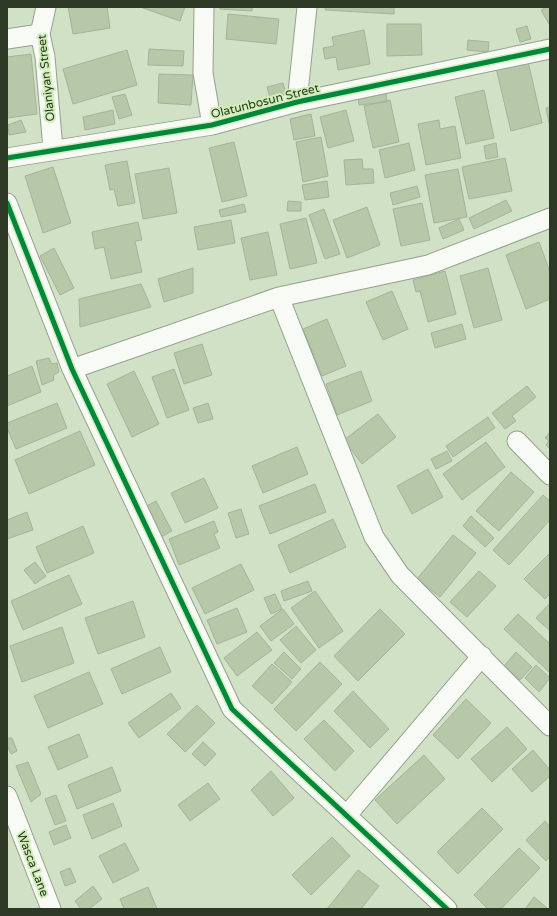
<svg xmlns="http://www.w3.org/2000/svg" width="557" height="916" font-family="'Varela Round',sans-serif">
	<rect width="100%" height="100%" fill="#d1e1c5"/>
	<path fill="#b6c8a8" stroke="#a6b29c" d="M 68,7 L 107,7 L 110,28 L 73,34 Z
		M 140,7 L 185,7 L 180,21 Z
		M 220,7 L 252,7 L 252,11 L 220,9 Z
		M 325,7 L 394,7 L 394,14 L 325,10 Z
		M 546,7 L 550,7 L 549,24 L 541,10 Z
		M 228,14 L 279,19 L 276,44 L 226,39 Z
		M 387,24 L 421,24 L 422,55 L 387,56 Z
		M 527,26 L 531,39 L 520,42 L 516,29 Z
		M 364,30 L 370,64 L 338,70 L 336,57 L 325,59 L 323,48 L 334,46 L 332,37 Z
		M 468,40 L 489,42 L 488,52 L 467,50 Z
		M 149,49 L 184,51 L 183,66 L 148,65 Z
		M 127,50 L 137,85 L 73,104 L 63,69 Z
		M 31,54 L 37,114 L 7,118 L 7,57 Z
		M 528,61 L 542,123 L 511,131 L 496,68 Z
		M 159,74 L 193,75 L 191,105 L 158,103 Z
		M 283,83 L 286,94 L 270,98 L 267,87 Z
		M 484,90 L 494,138 L 466,144 L 455,97 Z
		M 386,93 L 387,102 L 359,105 L 358,95 Z
		M 125,94 L 132,115 L 119,119 L 112,97 Z
		M 390,100 L 399,142 L 373,148 L 364,106 Z
		M 550,107 L 550,128 L 546,108 Z
		M 113,110 L 115,124 L 85,130 L 83,117 Z
		M 346,110 L 354,141 L 328,148 L 320,117 Z
		M 311,114 L 315,136 L 294,140 L 290,119 Z
		M 21,120 L 26,132 L 9,135 L 8,125 Z
		M 439,120 L 440,129 L 455,126 L 461,158 L 426,165 L 418,124 Z
		M 321,137 L 328,176 L 303,182 L 296,142 Z
		M 234,142 L 247,196 L 222,202 L 209,148 Z
		M 409,143 L 415,170 L 385,178 L 379,150 Z
		M 496,143 L 498,157 L 486,159 L 484,146 Z
		M 505,158 L 512,191 L 469,199 L 462,167 Z
		M 362,159 L 363,169 L 373,169 L 374,183 L 346,185 L 344,160 Z
		M 127,161 L 135,203 L 118,206 L 114,189 L 110,190 L 105,165 Z
		M 53,167 L 71,223 L 43,233 L 25,176 Z
		M 169,168 L 177,213 L 143,219 L 135,174 Z
		M 458,169 L 467,217 L 434,223 L 425,175 Z
		M 327,181 L 329,197 L 305,200 L 302,185 Z
		M 417,186 L 420,197 L 393,205 L 390,193 Z
		M 506,200 L 512,211 L 474,229 L 469,218 Z
		M 288,201 L 301,202 L 301,211 L 287,211 Z
		M 422,203 L 430,240 L 401,246 L 393,209 Z
		M 244,204 L 246,212 L 221,217 L 219,210 Z
		M 367,207 L 380,245 L 347,258 L 333,220 Z
		M 324,209 L 340,254 L 325,259 L 309,215 Z
		M 306,218 L 317,263 L 290,269 L 280,224 Z
		M 459,219 L 464,230 L 443,239 L 439,228 Z
		M 231,220 L 235,243 L 198,250 L 194,227 Z
		M 138,222 L 142,240 L 135,241 L 142,272 L 111,279 L 104,247 L 95,249 L 92,232 Z
		M 268,232 L 277,275 L 250,280 L 241,238 Z
		M 539,242 L 550,272 L 550,299 L 526,309 L 506,255 Z
		M 54,248 L 74,288 L 60,295 L 40,256 Z
		M 193,268 L 193,293 L 164,302 L 158,279 Z
		M 488,268 L 502,320 L 474,328 L 460,276 Z
		M 445,271 L 456,314 L 428,322 L 420,291 L 416,292 L 413,280 Z
		M 141,284 L 151,307 L 80,327 L 79,299 Z
		M 392,291 L 408,329 L 383,340 L 366,302 Z
		M 327,319 L 346,366 L 322,376 L 303,329 Z
		M 462,324 L 466,339 L 435,348 L 431,333 Z
		M 202,344 L 212,375 L 184,384 L 174,353 Z
		M 49,358 L 52,364 L 57,363 L 59,372 L 53,375 L 54,380 L 42,385 L 36,361 Z
		M 32,366 L 41,392 L 7,406 L 7,376 Z
		M 174,369 L 189,410 L 167,418 L 152,377 Z
		M 134,371 L 159,424 L 132,437 L 107,384 Z
		M 361,371 L 372,401 L 337,415 L 326,384 Z
		M 527,386 L 536,397 L 512,416 L 516,421 L 505,429 L 492,413 Z
		M 57,403 L 67,428 L 16,449 L 7,428 L 7,423 Z
		M 208,403 L 213,419 L 198,423 L 193,408 Z
		M 378,414 L 396,437 L 362,464 L 344,440 Z
		M 488,417 L 495,428 L 453,457 L 446,446 Z
		M 80,431 L 95,465 L 29,494 L 15,460 Z
		M 550,432 L 550,449 L 546,445 L 549,441 L 545,438 Z
		M 486,442 L 505,467 L 462,500 L 443,474 Z
		M 297,447 L 308,474 L 263,493 L 252,466 Z
		M 447,451 L 452,461 L 436,469 L 431,459 Z
		M 428,469 L 443,497 L 412,514 L 397,486 Z
		M 511,472 L 534,492 L 499,531 L 476,511 Z
		M 204,478 L 218,508 L 185,523 L 171,493 Z
		M 315,484 L 326,512 L 270,534 L 259,506 Z
		M 543,495 L 550,501 L 550,520 L 509,565 L 493,550 Z
		M 156,501 L 172,531 L 157,539 L 141,509 Z
		M 241,509 L 249,534 L 236,538 L 228,513 Z
		M 27,512 L 33,530 L 7,539 L 7,520 Z
		M 471,516 L 494,538 L 485,547 L 463,526 Z
		M 333,519 L 346,547 L 290,573 L 278,545 Z
		M 214,521 L 218,532 L 214,534 L 220,548 L 179,565 L 169,539 Z
		M 83,526 L 94,553 L 47,573 L 36,547 Z
		M 453,535 L 476,553 L 440,597 L 417,579 Z
		M 550,553 L 550,594 L 545,599 L 524,579 Z
		M 35,562 L 46,576 L 35,584 L 24,570 Z
		M 241,564 L 254,590 L 205,614 L 192,588 Z
		M 479,571 L 496,586 L 467,617 L 450,602 Z
		M 69,575 L 82,604 L 23,630 L 11,601 Z
		M 308,581 L 312,591 L 284,601 L 281,591 Z
		M 315,591 L 343,631 L 319,648 L 291,608 Z
		M 275,594 L 282,609 L 271,614 L 264,598 Z
		M 133,601 L 145,637 L 98,654 L 85,618 Z
		M 550,603 L 550,631 L 536,618 Z
		M 237,608 L 247,632 L 217,644 L 207,620 Z
		M 283,609 L 294,624 L 271,641 L 260,626 Z
		M 380,609 L 405,634 L 358,681 L 334,656 Z
		M 518,614 L 550,644 L 550,673 L 504,629 Z
		M 296,626 L 316,650 L 301,663 L 280,640 Z
		M 62,627 L 74,663 L 22,682 L 10,646 Z
		M 257,632 L 272,650 L 237,676 L 224,658 Z
		M 160,647 L 171,672 L 122,694 L 111,669 Z
		M 284,652 L 301,669 L 292,679 L 274,663 Z
		M 516,652 L 532,667 L 520,680 L 504,666 Z
		M 320,662 L 342,684 L 296,731 L 274,709 Z
		M 272,664 L 292,682 L 272,704 L 252,686 Z
		M 536,665 L 550,678 L 539,692 L 525,678 Z
		M 89,672 L 103,704 L 48,728 L 34,696 Z
		M 353,691 L 389,729 L 370,748 L 334,711 Z
		M 171,693 L 181,708 L 139,738 L 128,723 Z
		M 466,699 L 491,723 L 458,759 L 433,735 Z
		M 197,705 L 215,723 L 185,752 L 167,734 Z
		M 324,720 L 354,751 L 335,771 L 304,739 Z
		M 507,727 L 527,749 L 492,782 L 471,759 Z
		M 79,734 L 88,757 L 58,770 L 48,747 Z
		M 7,738 L 12,738 L 17,751 L 11,754 L 7,745 Z
		M 203,742 L 216,754 L 205,766 L 192,754 Z
		M 533,750 L 550,770 L 550,776 L 532,792 L 512,769 Z
		M 424,755 L 445,779 L 397,824 L 375,800 Z
		M 28,762 L 41,794 L 31,802 L 16,766 Z
		M 112,767 L 121,791 L 77,809 L 68,785 Z
		M 271,771 L 294,798 L 273,816 L 251,790 Z
		M 208,783 L 220,799 L 190,821 L 178,805 Z
		M 56,795 L 66,821 L 55,825 L 45,799 Z
		M 113,803 L 122,826 L 92,839 L 83,815 Z
		M 482,808 L 503,829 L 458,874 L 437,852 Z
		M 545,821 L 550,827 L 550,856 L 546,861 L 526,840 Z
		M 66,825 L 71,838 L 54,845 L 49,832 Z
		M 332,837 L 350,856 L 311,895 L 292,875 Z
		M 125,843 L 139,870 L 113,883 L 99,856 Z
		M 519,848 L 540,868 L 501,909 L 488,909 L 474,895 Z
		M 70,868 L 76,882 L 65,886 L 60,872 Z
		M 358,870 L 379,886 L 361,909 L 327,909 Z
		M 93,886 L 102,899 L 89,909 L 81,909 L 75,901 Z
		M 148,887 L 157,909 L 124,909 L 120,899 Z
		M 534,897 L 548,909 L 525,909 Z"/>
	<g fill="none" stroke-linecap="round" stroke-linejoin="round">
		<defs>
			<path id="minor" d="M 46,7 L 40,34 L 45,57 L 53,149
				M 204,7 L 203,73 L 212,125
				M 7,39 L 40,34
				M 297,102 L 307,7
				M 7,158 L 212,125 L 297,102 L 550,49
				M 7,203 L 72,369 L 232,709 L 447,909
				M 279,297 L 374,537 L 400,575 L 550,726
				M 72,369 L 279,297 L 428,265 L 550,218
				M 517,441 L 550,475
				M 7,796 L 51,909
				M 347,815 L 482,656"/>
		</defs>
		<use href="#minor" stroke="#95a18c" stroke-width="21"/>
		<use href="#minor" stroke="#f8faf6" stroke-width="19"/>
		<defs>
			<path id="cycleway" d="M 7,158 L 212,125 L 297,102 L 550,49
				M 7,203 L 72,369 L 232,709 L 447,909"/>
		</defs>
		<use href="#cycleway" stroke="#cfeeb8" stroke-width="8"/>
		<use href="#cycleway" stroke="#00873e" stroke-width="5"/>
	</g>
	<g text-anchor="middle" stroke-width="4" stroke-linejoin="round" paint-order="stroke">
		<g font-size="12" fill="#2d3924" stroke="#cfeeb8">
			<text transform="translate(46 78) rotate(-96)" y="4">Olaniyan Street</text>
			<text transform="translate(265 101) rotate(-14)" y="4">Olatunbosun Street</text>
			<text transform="translate(33 864) rotate(69)" y="4">Wasca Lane</text>
		</g>
	</g>
	<rect width="557" height="916" fill="none" stroke="#2d3924" stroke-width="16"/>
</svg>
